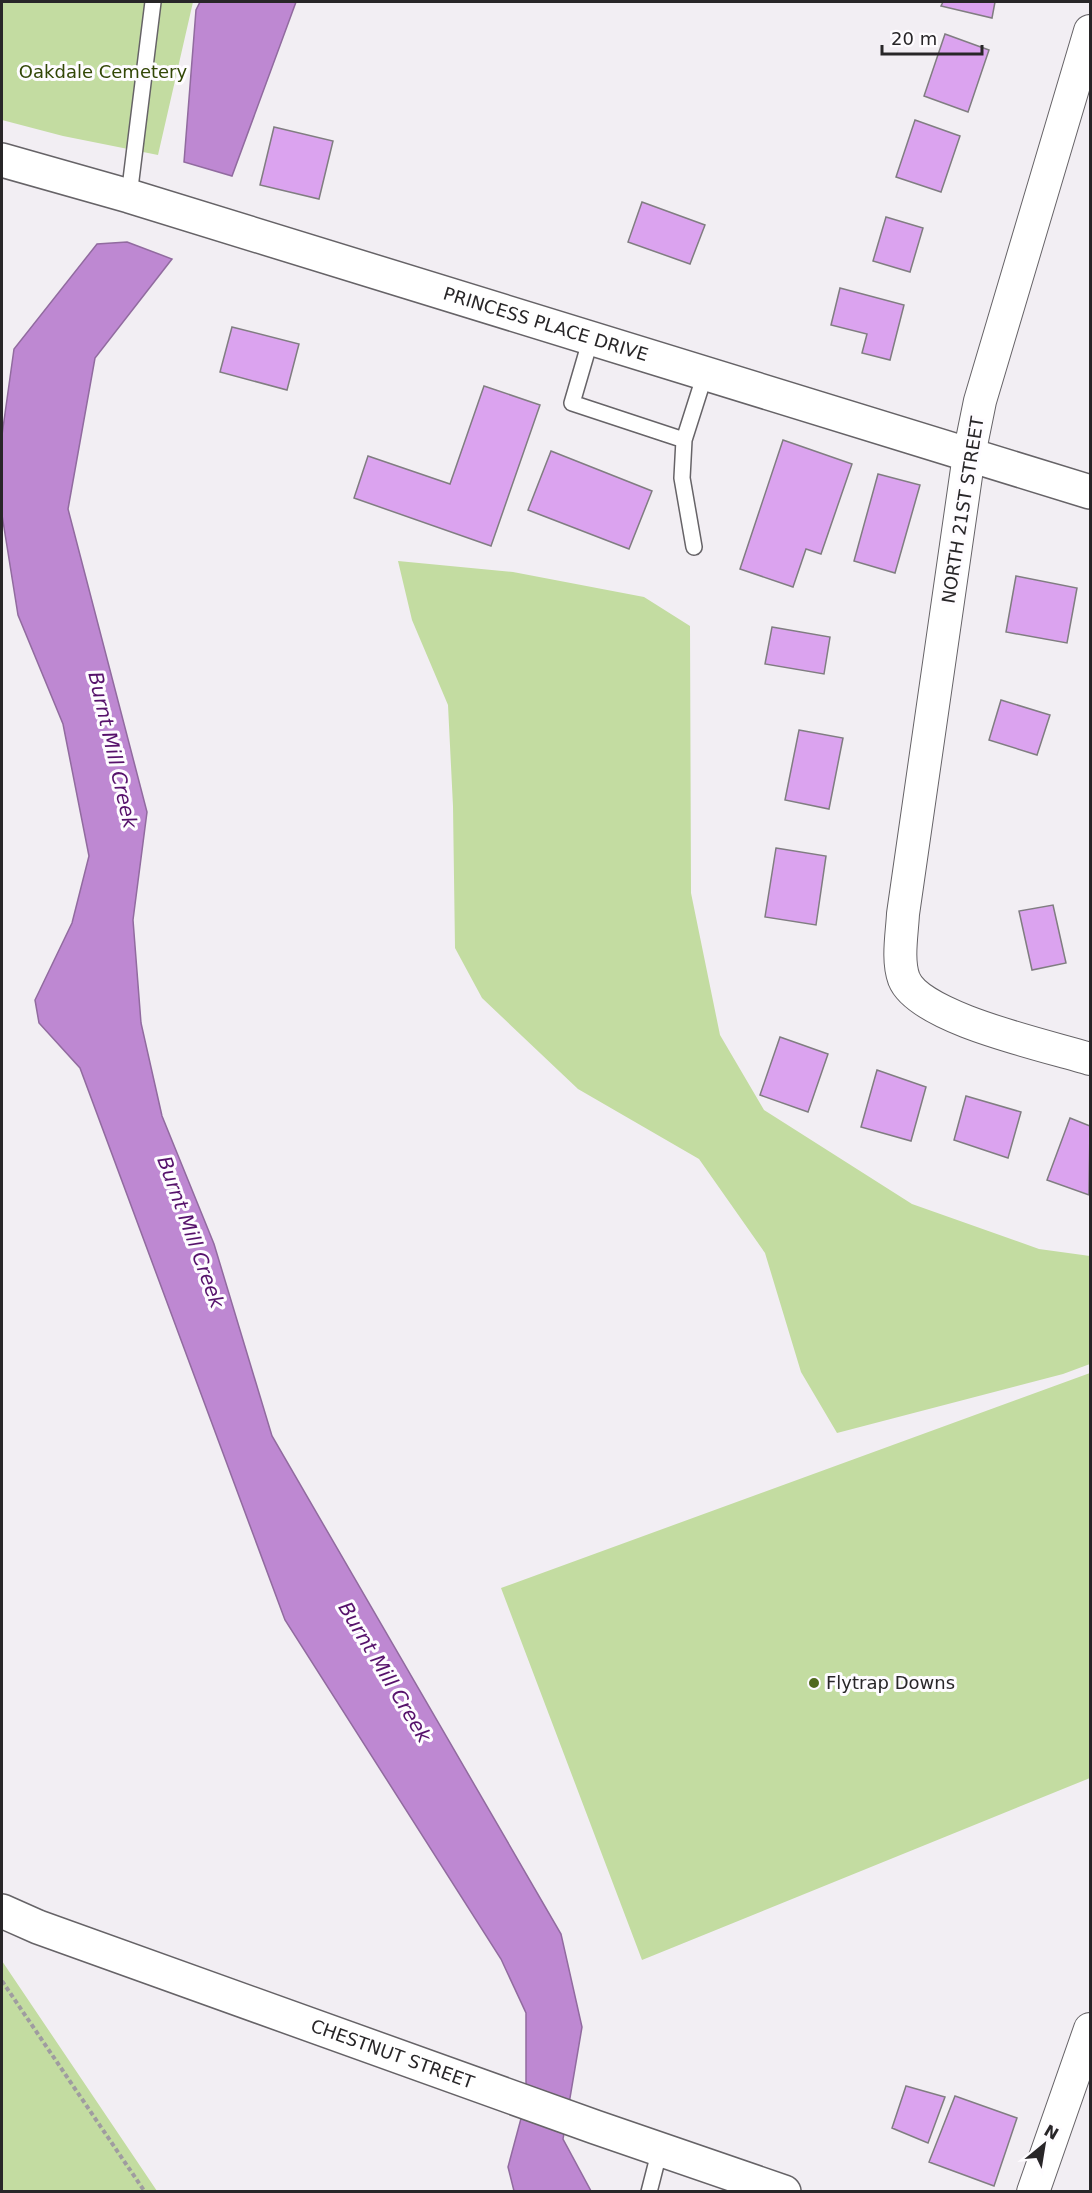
<svg xmlns="http://www.w3.org/2000/svg" width="1092" height="2193" font-family="'DejaVu Sans',sans-serif">
	<rect width="100%" height="100%" fill="#f2eef3"/>
	<path fill="#c3dca1" d="M 2,2 L 193,2 L 158,155 L 63,136 L 2,120 Z
		M 398,561 L 513,572 L 644,597 L 690,626 L 691,893 L 720,1035 L 764,1110 L 912,1204 L 1039,1249 L 1090,1256 L 1090,1364 L 1063,1374 L 837,1433 L 801,1372 L 765,1253 L 699,1159 L 578,1089 L 482,998 L 455,948 L 453,806 L 448,705 L 412,620 Z
		M 1090,1373 L 1090,1778 L 642,1960 L 501,1588 Z
		M 2,1961 L 157,2191 L 2,2191 Z"/>
	<path fill="#be88d2" stroke="#916b9f" stroke-width="1.5" d="M 200,2 L 296,2 L 232,176 L 184,162 L 196,10 Z
		M 127,242 L 172,259 L 95,358 L 68,509 L 147,812 L 133,920 L 141,1023 L 162,1116 L 214,1244 L 272,1436 L 561,1934 L 582,2027 L 563,2139 L 591,2191 L 514,2191 L 508,2167 L 526,2100 L 526,2013 L 501,1959 L 285,1620 L 80,1068 L 39,1023 L 35,1000 L 72,923 L 89,856 L 63,724 L 18,615 L 2,515 L 2,435 L 14,349 L 97,244 Z"/>
	<path fill="#dba3ef" stroke="#807d81" stroke-width="1.5" d="M 943,2 L 995,2 L 992,18 L 941,6 Z
		M 945,34 L 989,50 L 968,112 L 924,96 Z
		M 915,120 L 960,136 L 941,192 L 896,177 Z
		M 274,127 L 333,141 L 319,199 L 260,185 Z
		M 642,202 L 705,225 L 690,264 L 628,242 Z
		M 886,217 L 923,228 L 910,272 L 873,261 Z
		M 840,288 L 904,305 L 890,360 L 862,353 L 867,334 L 831,325 Z
		M 232,327 L 299,344 L 287,390 L 220,372 Z
		M 484,386 L 540,405 L 491,546 L 354,498 L 368,456 L 450,484 Z
		M 783,440 L 852,464 L 821,554 L 806,549 L 793,587 L 740,569 Z
		M 551,451 L 652,491 L 629,549 L 528,510 Z
		M 878,474 L 920,485 L 895,573 L 854,561 Z
		M 1016,576 L 1077,588 L 1067,643 L 1006,632 Z
		M 772,627 L 830,637 L 824,674 L 765,664 Z
		M 1001,700 L 1050,715 L 1037,755 L 989,740 Z
		M 799,730 L 843,738 L 829,809 L 785,800 Z
		M 776,848 L 826,856 L 816,925 L 765,917 Z
		M 1053,905 L 1066,963 L 1032,970 L 1019,911 Z
		M 780,1037 L 828,1054 L 808,1112 L 760,1095 Z
		M 877,1070 L 926,1087 L 911,1141 L 861,1127 Z
		M 966,1096 L 1021,1112 L 1008,1158 L 954,1140 Z
		M 1070,1118 L 1090,1126 L 1089,1195 L 1047,1180 Z
		M 906,2086 L 945,2097 L 928,2143 L 892,2128 Z
		M 955,2096 L 1017,2118 L 994,2186 L 929,2162 Z"/>
	<g fill="none" stroke-linecap="round" stroke-linejoin="round">
		<defs>
			<path id="lane" d="M 129,196 L 153,2
				M 591,338 L 572,403 L 684,440 L 705,374
				M 684,440 L 682,478 L 694,547
				M 649,2192 L 660,2149"/>
			<path id="street" d="M 1090,31 L 980,401 L 969,455 L 903,914 C 902,934 897,960 904,979 C 920,1019 1049,1046 1090,1059
				M 1033,2192 L 1090,2029"/>
			<g id="secondary">
				<path id="s1" d="M 2,160 L 129,196 L 1090,492"/>
				<path id="s2" d="M 2,1911 L 38,1927 L 595,2127 L 784,2192"/>
			</g>
		</defs>
		<use href="#lane" stroke="#666367" stroke-width="18"/>
		<use href="#street" stroke="#666367" stroke-width="34"/>
		<use href="#secondary" stroke="#666367" stroke-width="36"/>
		<path stroke="#9f9ca0" stroke-width="4" stroke-dasharray="4.5 3" stroke-linecap="butt" d="M 2,1981 L 145,2192"/>
		<use href="#lane" stroke="#fff" stroke-width="15"/>
		<use href="#street" stroke="#fff" stroke-width="32"/>
		<use href="#secondary" stroke="#fff" stroke-width="33"/>
	</g>
	<circle fill="#4f6a1d" stroke="#fefcff" stroke-width="2" cx="814" cy="1683" r="6"/>
	<g text-anchor="middle" stroke-width="6" stroke-linejoin="round" paint-order="stroke">
		<g font-size="18" fill="#324706" stroke="#fefcff">
			<text x="103" y="78">Oakdale Cemetery</text>
		</g>
		<g font-size="18" fill="#282628" stroke="#fefcff">
			<text dy="6" stroke="none"><textPath href="#s1" startOffset="568">PRINCESS PLACE DRIVE</textPath></text>
			<text transform="translate(963 510) rotate(-81)" y="6">NORTH 21ST STREET</text>
			<text dy="6" stroke="none"><textPath href="#s2" startOffset="416">CHESTNUT STREET</textPath></text>
		</g>
		<g font-size="18" fill="#282628" stroke="#fefcff" text-anchor="start">
			<text x="826" y="1689">Flytrap Downs</text>
		</g>
		<g font-size="20" font-style="italic" fill="#56116b" stroke="#fefcff">
			<text transform="translate(113 750) rotate(77)" y="7">Burnt Mill Creek</text>
			<text transform="translate(191 1232) rotate(70)" y="7">Burnt Mill Creek</text>
			<text transform="translate(385 1672) rotate(59)" y="7">Burnt Mill Creek</text>
		</g>
	</g>
	<rect width="1092" height="2193" fill="none" stroke="#282628" stroke-width="6"/>
	<g transform="translate(1044 2145) rotate(30)" stroke="#fefcff" stroke-width="4.5" paint-order="stroke">
	<path d="M0-4.5L10 22L0 15L-10 22Z" fill="#282628"/>
	<text y="-9" font-size="16" font-weight="bold" text-anchor="middle" fill="#282628">N</text>
	</g>
	<path d="M882 45v9h100v-9" fill="none" stroke="#282628" stroke-width="3"/>
	<text x="891" y="45" font-size="18" fill="#282628" stroke="#fefcff" stroke-width="4.5" paint-order="stroke">20 m</text>
</svg>
